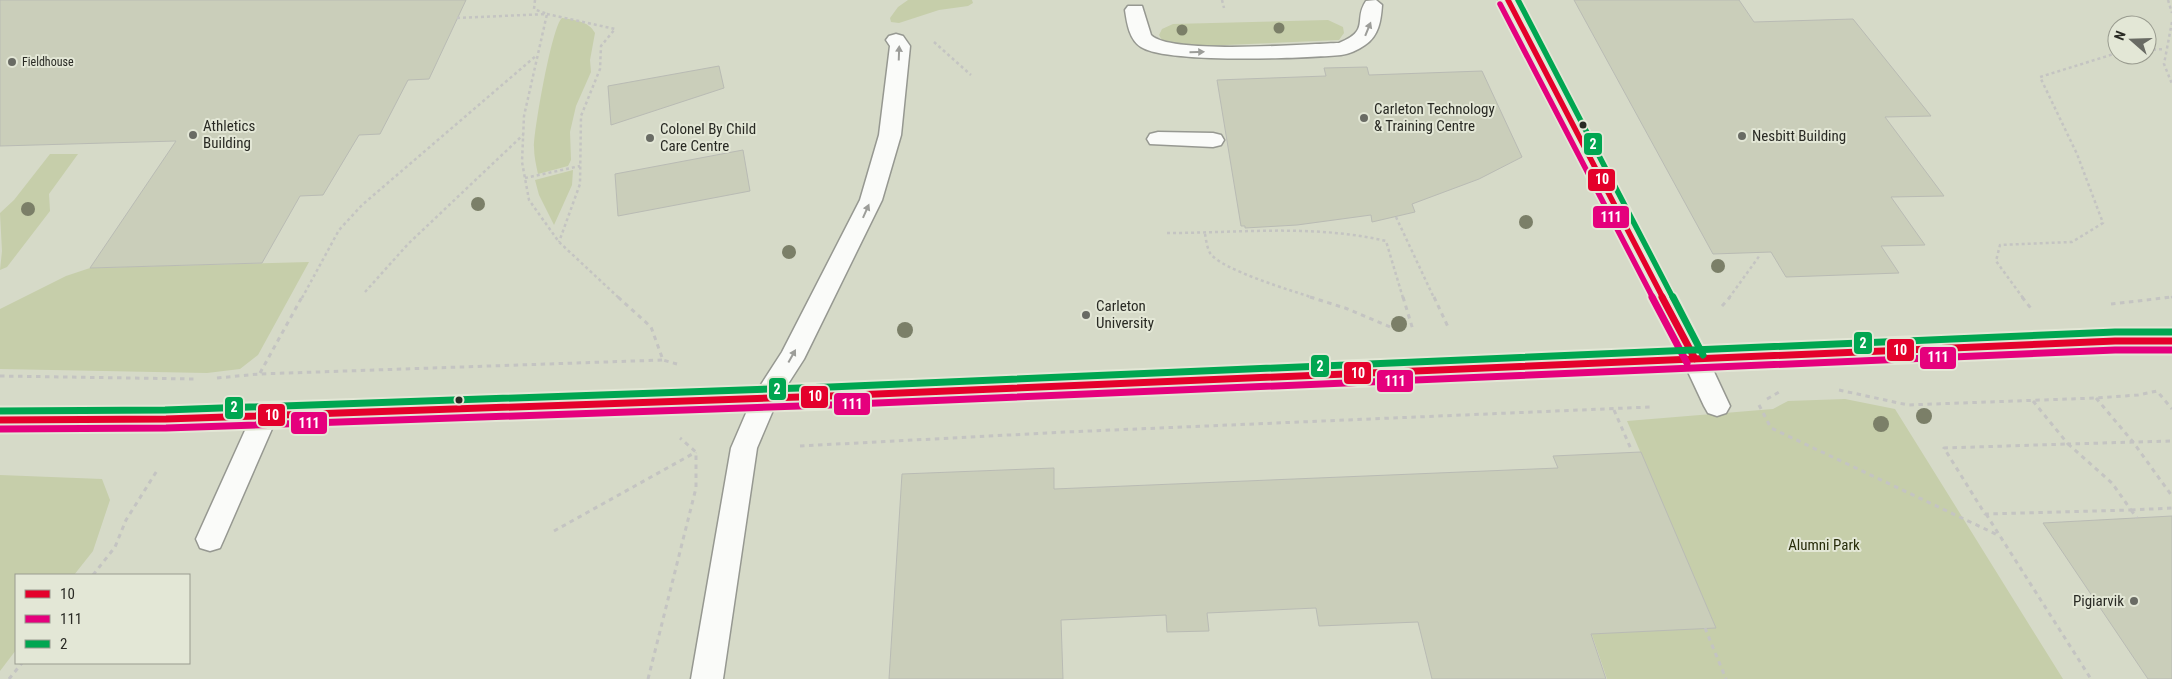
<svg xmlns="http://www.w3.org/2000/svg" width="2172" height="679" font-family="'Roboto Condensed',sans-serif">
	<rect width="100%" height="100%" fill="#e1e3da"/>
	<path fill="#d6dac8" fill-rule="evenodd" d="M 0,0 L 2172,0 L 2172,679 L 0,679 ZM 2117,25 L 2147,25 L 2147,55 L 2117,55 ZM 16,575 L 189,575 L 189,663 L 16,663 Z"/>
	<path fill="#c6ceaa" d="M 908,0 L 972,0 L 973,3 L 968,6 L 939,10 L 899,23 L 891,22 L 890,18 L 898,7 Z
		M 562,18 C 574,20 589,21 595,33 L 590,60 L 591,72 L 576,106 L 570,132 L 571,160 L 568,166 L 538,174 C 536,165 534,156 534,147 C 534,129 552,26 562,18 Z
		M 1328,20 L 1343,27 L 1344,33 L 1339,40 L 1179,47 L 1163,42 L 1159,35 L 1162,29 L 1173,24 Z
		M 50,154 L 78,154 L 49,194 L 50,211 L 7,267 L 0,270 L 2,251 L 0,213 L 14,200 Z
		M 573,170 L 572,185 L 554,225 L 539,195 L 535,180 Z
		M 309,262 L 258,355 L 240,369 L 207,373 L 0,369 L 0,309 L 66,276 L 90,268 Z
		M 1845,399 L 1895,409 L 2063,679 L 1607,679 L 1591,632 L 1716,628 L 1627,421 L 1773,409 L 1788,401 Z
		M 0,475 L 102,479 L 110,500 L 93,551 L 74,575 L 16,575 L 16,650 L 0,671 Z"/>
	<path fill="#caceba" stroke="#b9bbb4" d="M 0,0 L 466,0 L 429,79 L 408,80 L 380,134 L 359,135 L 323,195 L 300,196 L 262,263 L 90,268 L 176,141 L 0,146 Z
		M 1574,0 L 1739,0 L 1754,22 L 1853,19 L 1931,116 L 1885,117 L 1944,196 L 1891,197 L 1925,245 L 1881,246 L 1899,273 L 1786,277 L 1771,252 L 1713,254 Z
		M 719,66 L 724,88 L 611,125 L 608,86 Z
		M 1367,67 L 1369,75 L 1482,71 L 1522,157 L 1479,179 L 1412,204 L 1415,212 L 1372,222 L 1371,215 L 1297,225 L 1245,228 L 1245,226 L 1241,226 L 1217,80 L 1326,76 L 1324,68 Z
		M 743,150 L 750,191 L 618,216 L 615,174 Z
		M 1641,452 L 1716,628 L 1591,634 L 1606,679 L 1432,679 L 1418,622 L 1319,626 L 1316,608 L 1207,613 L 1209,631 L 1167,632 L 1166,615 L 1061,620 L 1063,679 L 889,679 L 902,474 L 1054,468 L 1054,489 L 1558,468 L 1553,456 Z
		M 2172,516 L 2172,679 L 2148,679 L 2043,523 Z"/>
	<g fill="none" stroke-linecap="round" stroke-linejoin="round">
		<defs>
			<path id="service" d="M 1376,0 L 1382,5 C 1381,20 1379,36 1365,45 C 1358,50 1349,54 1341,55 C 1306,58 1167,64 1141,47 C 1129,39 1127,23 1125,10 L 1128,6 L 1142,6 L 1151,35 C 1170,55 1306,44 1339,43 C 1371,30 1353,20 1366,1 Z
				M 896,34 L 903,36 L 910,46 L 901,135 L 882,200 L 804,359 L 777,401 L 757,448 L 723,679 L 691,679 L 731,448 L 753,397 L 782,352 L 860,200 L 879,135 L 890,46 L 886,40 L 889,36 Z
				M 1158,132 L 1213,133 L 1221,135 L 1224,140 L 1221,145 L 1213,147 L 1150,144 L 1147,139 L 1150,134 Z
				M 1695,349 L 1704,352 L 1708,359 L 1730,406 L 1726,413 L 1717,416 L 1708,413 L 1704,406 L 1682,359 L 1686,352 Z
				M 265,405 L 274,408 L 278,415 L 224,539 L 220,548 L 210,551 L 200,548 L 196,539 L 252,415 L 256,408 Z"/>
			<path id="minor" d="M 1498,0 L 1518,0 L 1709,359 L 1705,367 L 1695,370 L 1685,367 Z"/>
			<path id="tertiary" d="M 2115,331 L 2172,331 L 2172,351 L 2115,351 L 830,407 L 166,430 L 0,432 L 0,408 L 166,407 L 830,385 Z"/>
		</defs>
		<use href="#service" stroke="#969891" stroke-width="3"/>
		<use href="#minor" stroke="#969891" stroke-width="2"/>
		<use href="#tertiary" stroke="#969891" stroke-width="2"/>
		<path stroke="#c4c4c2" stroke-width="2.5" stroke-dasharray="3 3" stroke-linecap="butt" d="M 535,0 L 534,9 L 547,14 L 524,116 L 522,162 L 529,200 L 559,242 L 619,298
			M 1222,0 L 1224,8
			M 2168,0 L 2172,13
			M 457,18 L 547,14 L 615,29 L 601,46 L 600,69 L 581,116 L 580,184 L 559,242
			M 2172,22 L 2164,64 L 2172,84
			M 934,42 L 971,75
			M 2147,50 L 2165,49
			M 525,178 L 580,166
			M 1396,217 L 1434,298
			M 1167,233 C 1241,233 1313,224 1386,241 L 1403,298
			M 1205,234 C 1206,239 1207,248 1210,253 C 1221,270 1293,291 1314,298
			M 365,292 L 408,244 L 523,135
			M 302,298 L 339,230 L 362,205 L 537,55
			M 1729,298 L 1760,255
			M 2023,298 L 1996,261 L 2000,245 L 2072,242 L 2103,223 L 2077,154 L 2040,77 L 2117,53
			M 2165,298 L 2172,297"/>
		<path stroke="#c4c4c2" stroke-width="3" stroke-dasharray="4.5 4.5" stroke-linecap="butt" d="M 618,297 L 651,327 L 663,360 L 677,364
			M 1310,297 L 1345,308 L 1400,331
			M 1403,297 L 1413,330
			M 1434,297 L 1449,329
			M 2022,297 L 2033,311
			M 2111,304 L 2172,297
			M 1722,306 L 1730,297
			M 260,373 L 302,297
			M 0,376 L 195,379
			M 217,378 L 259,374 L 663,360
			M 1839,390 L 1908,405 L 2096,398 L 2138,395 L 2157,391 L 2172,409
			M 2096,398 L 2133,442 L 2172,496
			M 1767,399 L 1781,391
			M 2033,401 L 2068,444 L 2172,441
			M 1759,405 L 1771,428 L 2000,536
			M 1614,410 L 1631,449
			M 2068,444 L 2112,483 L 2131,510 L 1985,514 L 1944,448 Z
			M 800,446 L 1066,432 L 1650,407
			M 2131,510 L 2137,518
			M 2131,510 L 2172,508
			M 1986,514 L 2091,679
			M 554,531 L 696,452
			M 93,575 L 115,547 L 126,520 L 158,469
			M 1705,628 L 1726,679
			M 9,679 L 22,663
			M 648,679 L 696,488 L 696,452 L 680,438"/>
		<use href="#service" fill="#fafbf9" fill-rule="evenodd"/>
		<use href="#minor" fill="#fafbf9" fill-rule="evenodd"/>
		<use href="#tertiary" fill="#fafbf9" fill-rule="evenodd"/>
		<defs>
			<path id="bus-1-far1" d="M 1508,0 L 1663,298"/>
			<path id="bus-1" d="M 1662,297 L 1695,359
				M 0,420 L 166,419 L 830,396 L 2115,341 L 2172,341"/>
			<path id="bus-2-far1" d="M 1500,4 L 1653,298"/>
			<path id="bus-2" d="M 1652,297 L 1687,363
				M 0,429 L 166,428 L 830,405 L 2115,350 L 2172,350"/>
			<path id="bus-3-far1" d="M 1518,0 L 1673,298"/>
			<path id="bus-3" d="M 1673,297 L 1703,355
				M 0,411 L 165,410 L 830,387 L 2115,332 L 2172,332"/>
		</defs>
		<use href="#bus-1-far1" stroke="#e3e7d6" stroke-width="9"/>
		<use href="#bus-1" stroke="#e3e7d6" stroke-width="11"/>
		<use href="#bus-2-far1" stroke="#e3e7d6" stroke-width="9"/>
		<use href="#bus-2" stroke="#e3e7d6" stroke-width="11"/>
		<use href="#bus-3-far1" stroke="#e3e7d6" stroke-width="9"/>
		<use href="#bus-3" stroke="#e3e7d6" stroke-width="11"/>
		<use href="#bus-1-far1" stroke="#e4002b" stroke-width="5.5"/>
		<use href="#bus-1" stroke="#e4002b" stroke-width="7"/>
		<use href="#bus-2-far1" stroke="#e5007d" stroke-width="5.5"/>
		<use href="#bus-2" stroke="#e5007d" stroke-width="7"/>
		<use href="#bus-3-far1" stroke="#00a651" stroke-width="5.5"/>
		<use href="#bus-3" stroke="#00a651" stroke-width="7"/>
	</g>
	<g fill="#7b7f68">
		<circle cx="1279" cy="28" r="5.5"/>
		<circle cx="1182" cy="30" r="5.5"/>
		<circle cx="478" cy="204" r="7"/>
		<circle cx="28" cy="209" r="7"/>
		<circle cx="1526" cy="222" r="7"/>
		<circle cx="789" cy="252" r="7"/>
		<circle cx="1718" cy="266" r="7"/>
		<circle cx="1399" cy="324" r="8"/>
		<circle cx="905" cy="330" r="8"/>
		<circle cx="1924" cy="416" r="8"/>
		<circle cx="1881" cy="424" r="8"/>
	</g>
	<defs><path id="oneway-solid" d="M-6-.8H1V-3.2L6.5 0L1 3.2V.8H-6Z" transform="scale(1.25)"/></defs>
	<g fill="#9c9d99">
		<use href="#oneway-solid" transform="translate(1368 29) rotate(-68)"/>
		<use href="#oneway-solid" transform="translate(1197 52) rotate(-1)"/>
		<use href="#oneway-solid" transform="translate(899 53) rotate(-88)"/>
		<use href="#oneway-solid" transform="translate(866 211) rotate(-66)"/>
		<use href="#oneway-solid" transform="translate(792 356) rotate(-61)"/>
	</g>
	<g fill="#696b64" stroke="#e3e7d6" stroke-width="2">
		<circle cx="12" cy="62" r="5"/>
		<circle cx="1364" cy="118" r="5"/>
		<circle cx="193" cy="135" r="5"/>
		<circle cx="1742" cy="136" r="5"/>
		<circle cx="650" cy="138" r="5"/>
		<circle cx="1086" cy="315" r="5"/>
		<circle cx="2134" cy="601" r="5"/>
	</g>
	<g fill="#292a24" stroke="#e3e7d6" stroke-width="2">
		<circle cx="1583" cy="125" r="4.5"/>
		<circle cx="459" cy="400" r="4.5"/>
	</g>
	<g text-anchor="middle" stroke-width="4" stroke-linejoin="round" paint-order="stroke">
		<g font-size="12" fill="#292a24" stroke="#e3e7d6" text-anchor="start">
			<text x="22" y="66">Fieldhouse</text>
		</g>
		<g font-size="15" fill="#292a24" stroke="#e3e7d6" text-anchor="start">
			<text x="1374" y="114">Carleton Technology<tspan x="1374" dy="17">&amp; Training Centre</tspan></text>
			<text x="203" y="131">Athletics<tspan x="203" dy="17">Building</tspan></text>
			<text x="660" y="134">Colonel By Child<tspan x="660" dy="17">Care Centre</tspan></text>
			<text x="1752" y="141">Nesbitt Building</text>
			<text x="1096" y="311">Carleton<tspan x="1096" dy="17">University</tspan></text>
			<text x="2124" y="606" text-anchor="end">Pigiarvik</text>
		</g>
		<g font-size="15" fill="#282d0b" stroke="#e3e7d6">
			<text x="1824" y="550">Alumni Park</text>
		</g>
	</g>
	<g stroke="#e3e7d6" stroke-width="2">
		<rect x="1583" y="132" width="20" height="24" rx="5" fill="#00a651"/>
		<rect x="1587" y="168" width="29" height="24" rx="5" fill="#e4002b"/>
		<rect x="1592" y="205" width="38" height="24" rx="5" fill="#e5007d"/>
		<rect x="1853" y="331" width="20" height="24" rx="5" fill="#00a651"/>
		<rect x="1886" y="338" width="29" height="24" rx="5" fill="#e4002b"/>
		<rect x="1919" y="346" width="38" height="24" rx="5" fill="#e5007d"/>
		<rect x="1310" y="354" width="20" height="24" rx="5" fill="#00a651"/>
		<rect x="1343" y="361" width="29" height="24" rx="5" fill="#e4002b"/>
		<rect x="1376" y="369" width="38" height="24" rx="5" fill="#e5007d"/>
		<rect x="768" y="377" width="19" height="24" rx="5" fill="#00a651"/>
		<rect x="800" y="385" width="29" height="24" rx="5" fill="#e4002b"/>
		<rect x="833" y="392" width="38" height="24" rx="5" fill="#e5007d"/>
		<rect x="224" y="396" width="20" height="24" rx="5" fill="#00a651"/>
		<rect x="257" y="403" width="29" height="24" rx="5" fill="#e4002b"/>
		<rect x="290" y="411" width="38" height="24" rx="5" fill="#e5007d"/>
	</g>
	<g font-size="14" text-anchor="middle" font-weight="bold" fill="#fff">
		<text x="1593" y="149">2</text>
		<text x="1602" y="184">10</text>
		<text x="1611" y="222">111</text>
		<text x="1863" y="348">2</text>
		<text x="1900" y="355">10</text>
		<text x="1938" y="362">111</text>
		<text x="1320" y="371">2</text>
		<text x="1358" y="378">10</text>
		<text x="1395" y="386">111</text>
		<text x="777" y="394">2</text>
		<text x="815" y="401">10</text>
		<text x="852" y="409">111</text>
		<text x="234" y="412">2</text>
		<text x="272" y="420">10</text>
		<text x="309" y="428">111</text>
	</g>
	<rect x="15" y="574" width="175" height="90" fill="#e3e7d6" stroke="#999b8f"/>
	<rect x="25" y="590" width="25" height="8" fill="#e4002b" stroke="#999b8f"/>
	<text x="60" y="599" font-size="15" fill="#292a24">10</text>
	<rect x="25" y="615" width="25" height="8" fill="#e5007d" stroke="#999b8f"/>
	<text x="60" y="624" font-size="15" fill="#292a24">111</text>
	<rect x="25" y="640" width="25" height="8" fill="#00a651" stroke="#999b8f"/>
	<text x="60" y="649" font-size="15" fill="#292a24">2</text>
	<g transform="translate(2132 40) rotate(290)"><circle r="24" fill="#e3e7d6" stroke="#999b8f"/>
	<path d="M0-4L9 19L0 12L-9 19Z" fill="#696b64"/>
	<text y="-8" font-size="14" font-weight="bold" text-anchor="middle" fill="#292a24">N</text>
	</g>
</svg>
